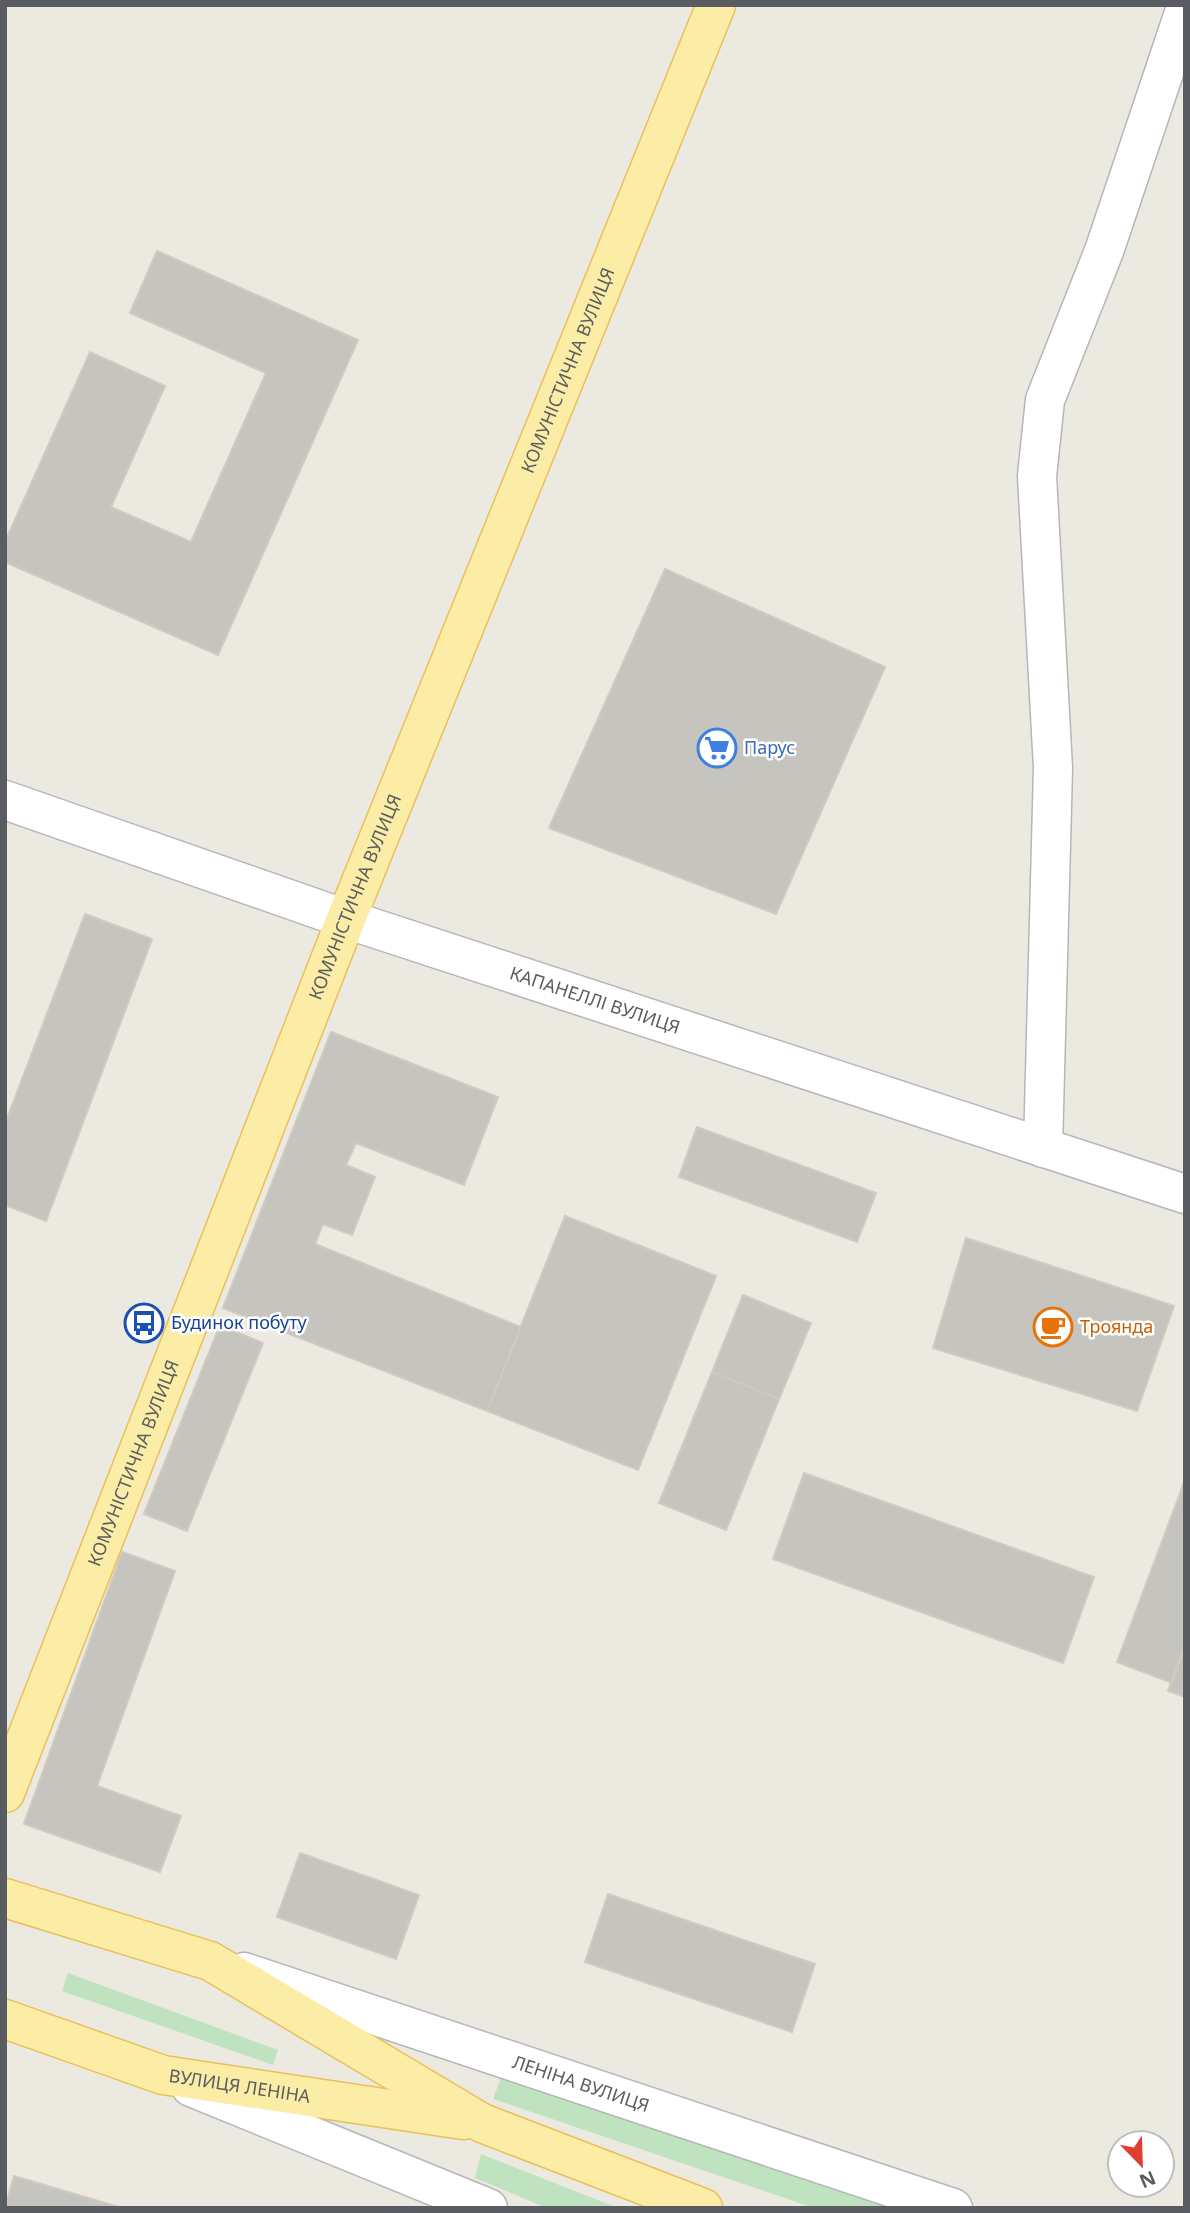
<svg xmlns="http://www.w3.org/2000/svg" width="1190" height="2213" font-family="'Noto Sans',sans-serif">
	<rect width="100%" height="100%" fill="#ece9e1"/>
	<path fill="#bee3be" d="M 68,1973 L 278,2050 L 273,2065 L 62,1991 Z
		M 502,2075 L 898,2208 L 814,2208 L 493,2099 Z
		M 481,2154 L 618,2208 L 547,2208 L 475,2178 Z"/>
	<path fill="#c6c4be" stroke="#d0cabf" stroke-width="2" d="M 157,251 L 358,340 L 218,655 L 5,562 L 5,542 L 90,352 L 165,386 L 111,507 L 191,542 L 266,373 L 130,313 Z
		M 665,569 L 885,667 L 776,914 L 549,828 Z
		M 85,914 L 152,939 L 46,1221 L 5,1205 L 5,1124 Z
		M 331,1032 L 498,1097 L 464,1185 L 356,1143 L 346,1165 L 375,1177 L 352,1235 L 323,1224 L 315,1244 L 521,1327 L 487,1411 L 223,1308 Z
		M 697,1127 L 876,1193 L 857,1242 L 679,1177 Z
		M 565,1216 L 716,1276 L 638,1470 L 487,1411 Z
		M 966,1238 L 1174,1306 L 1137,1411 L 933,1348 Z
		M 743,1295 L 811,1323 L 779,1399 L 712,1372 Z
		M 220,1325 L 263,1343 L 187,1531 L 144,1514 Z
		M 712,1372 L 779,1399 L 726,1530 L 659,1503 Z
		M 804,1473 L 1094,1577 L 1063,1663 L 773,1559 Z
		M 1185,1480 L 1185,1646 L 1172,1683 L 1117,1662 Z
		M 122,1552 L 175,1571 L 97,1786 L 181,1816 L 160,1872 L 24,1824 Z
		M 1185,1644 L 1185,1697 L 1168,1691 Z
		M 300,1853 L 419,1895 L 396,1959 L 277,1917 Z
		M 608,1894 L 815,1964 L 792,2032 L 585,1962 Z
		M 14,2176 L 122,2208 L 5,2208 Z"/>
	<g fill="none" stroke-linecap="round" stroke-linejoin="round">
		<defs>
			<g id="minor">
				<path id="s1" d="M 5,800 L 346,919 L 1185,1194"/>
				<path d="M 1043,1148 L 1053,768 L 1037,476 L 1045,400 L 1104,251 L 1185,10"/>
				<path id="s2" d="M 244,1972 L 953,2208"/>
				<path d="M 191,2087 L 488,2208"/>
			</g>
			<g id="major">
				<path id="s3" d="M 5,1793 L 346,919 L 716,5"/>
				<path d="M 5,1898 L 210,1961 L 482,2123 L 703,2208"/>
				<path id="s4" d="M 5,2019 L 163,2075 L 463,2120"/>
			</g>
		</defs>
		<use href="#minor" stroke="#b3b7bb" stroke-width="41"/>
		<use href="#major" stroke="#eac05b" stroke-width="41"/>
		<use href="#minor" stroke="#fff" stroke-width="38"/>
		<use href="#major" stroke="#fbeca6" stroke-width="38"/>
	</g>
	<defs>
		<symbol id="supermarket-ring" viewBox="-11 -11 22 22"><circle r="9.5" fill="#fff" stroke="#3f7fe0" stroke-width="1.5"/><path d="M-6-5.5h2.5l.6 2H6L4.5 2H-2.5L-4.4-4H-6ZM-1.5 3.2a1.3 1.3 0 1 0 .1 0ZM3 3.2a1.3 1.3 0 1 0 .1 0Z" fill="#3f7fe0"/></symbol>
		<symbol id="bus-ring" viewBox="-11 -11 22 22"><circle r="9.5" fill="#fff" stroke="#1a4fb4" stroke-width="1.5"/><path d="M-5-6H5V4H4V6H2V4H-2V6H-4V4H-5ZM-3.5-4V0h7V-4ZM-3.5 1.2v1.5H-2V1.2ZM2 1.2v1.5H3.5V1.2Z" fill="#1a4fb4"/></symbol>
		<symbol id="cafe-ring" viewBox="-11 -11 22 22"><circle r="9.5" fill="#fff" stroke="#e8710a" stroke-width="1.5"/><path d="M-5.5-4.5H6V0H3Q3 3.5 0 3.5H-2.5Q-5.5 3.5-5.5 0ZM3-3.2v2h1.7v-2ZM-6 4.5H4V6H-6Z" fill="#e8710a"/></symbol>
	</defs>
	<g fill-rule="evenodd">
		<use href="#supermarket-ring" x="695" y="726" width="44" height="44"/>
		<use href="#bus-ring" x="122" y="1301" width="44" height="44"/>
		<use href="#cafe-ring" x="1031" y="1305" width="44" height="44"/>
	</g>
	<g text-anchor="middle" stroke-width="5" stroke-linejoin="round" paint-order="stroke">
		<g font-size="18" fill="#595d61" stroke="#fff">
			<text dy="6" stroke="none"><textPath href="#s3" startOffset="1530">КОМУНІСТИЧНА ВУЛИЦЯ</textPath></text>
			<text dy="6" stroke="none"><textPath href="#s3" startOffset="962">КОМУНІСТИЧНА ВУЛИЦЯ</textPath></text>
			<text dy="6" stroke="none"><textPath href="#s1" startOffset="623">КАПАНЕЛЛІ ВУЛИЦЯ</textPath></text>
			<text dy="6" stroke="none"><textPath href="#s3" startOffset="354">КОМУНІСТИЧНА ВУЛИЦЯ</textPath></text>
			<text dy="6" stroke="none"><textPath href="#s2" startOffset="355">ЛЕНІНА ВУЛИЦЯ</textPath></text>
			<text dy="6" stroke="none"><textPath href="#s4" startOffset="245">ВУЛИЦЯ ЛЕНІНА</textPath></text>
		</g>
		<g font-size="18" fill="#366cbe" stroke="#fff" text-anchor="start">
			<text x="744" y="754">Парус</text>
		</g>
		<g font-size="18" fill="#164399" stroke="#fff" text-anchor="start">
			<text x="171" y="1329">Будинок побуту</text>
		</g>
		<g font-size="18" fill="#c56008" stroke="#fff" text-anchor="start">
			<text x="1080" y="1333">Троянда</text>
		</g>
	</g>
	<rect width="1190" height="2213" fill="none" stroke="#595d61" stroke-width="14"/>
	<g transform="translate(1141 2164) rotate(157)"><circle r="33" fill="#ffffff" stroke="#bdbec0" stroke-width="2"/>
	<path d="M0-5L12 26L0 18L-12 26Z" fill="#e03e32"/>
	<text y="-10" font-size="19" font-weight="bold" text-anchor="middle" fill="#595d61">N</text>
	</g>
</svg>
